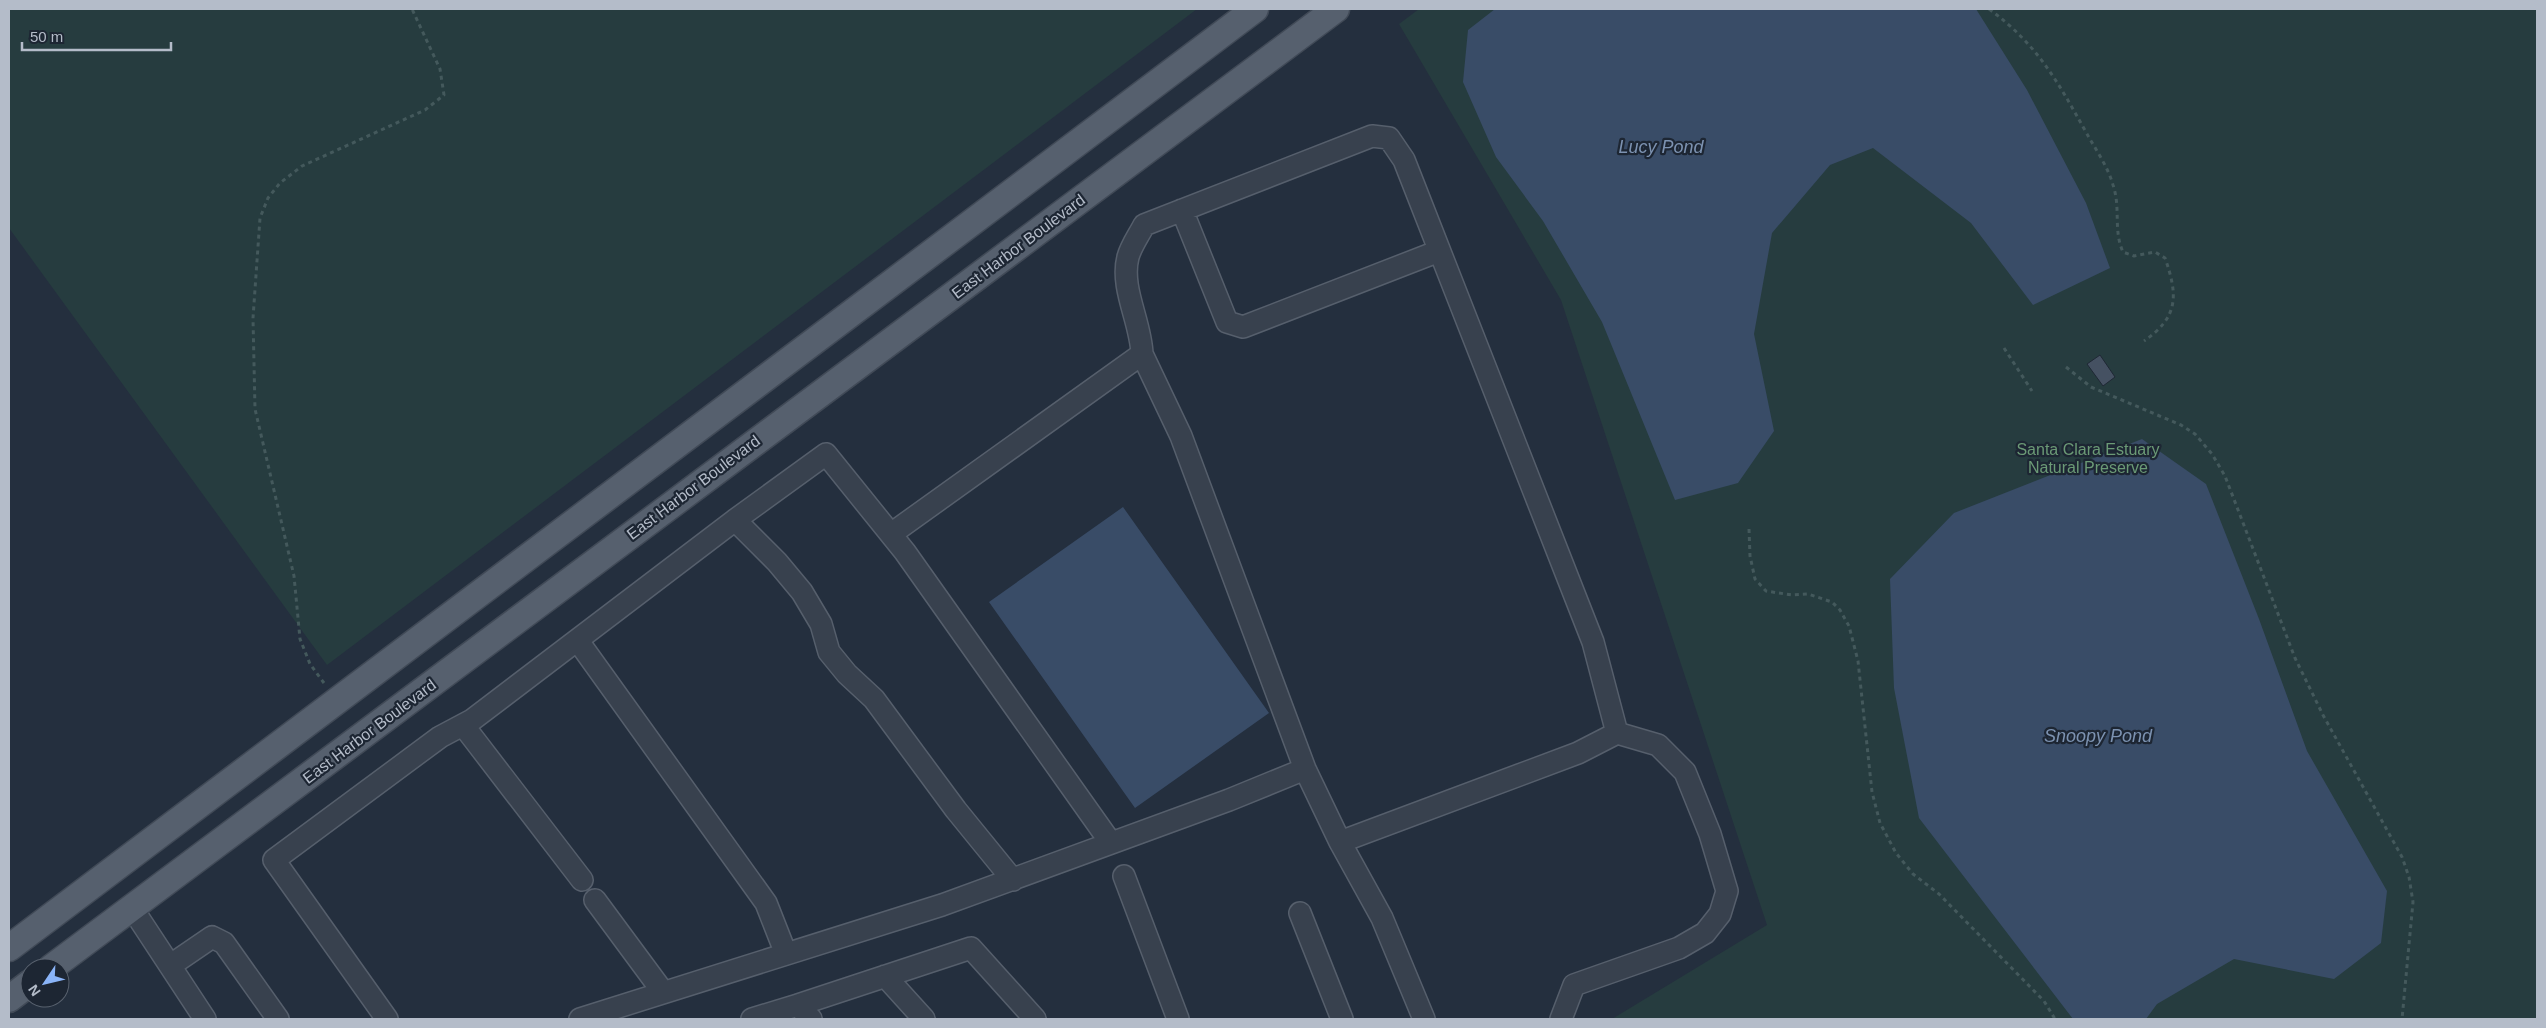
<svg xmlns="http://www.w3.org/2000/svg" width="2546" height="1028" font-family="Helvetica,sans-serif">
	<rect width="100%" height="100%" fill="#242f3e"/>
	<path fill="#263c3f" d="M 9,9 L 1197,9 L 327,665 L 9,228 Z
		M 1419,9 L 2537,9 L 2537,1019 L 1612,1019 L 1767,925 L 1561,300 L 1399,24 Z"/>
	<path fill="#394c67" d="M 1495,9 L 1976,9 L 2027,90 L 2086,203 L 2110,268 L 2033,305 L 1971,223 L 1873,148 L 1830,165 L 1772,233 L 1754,334 L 1774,431 L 1738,483 L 1675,500 L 1602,322 L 1543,221 L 1496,157 L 1463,82 L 1468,30 Z
		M 2142,439 L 2206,484 L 2259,619 L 2307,751 L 2387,891 L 2381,943 L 2334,979 L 2234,959 L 2157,1004 L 2146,1019 L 2073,1019 L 1919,818 L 1894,688 L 1890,579 L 1954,513 Z
		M 1123,507 L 1269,713 L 1135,808 L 989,602 Z"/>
	<path fill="#455162" stroke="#1f2835" d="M 2100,355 L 2115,377 L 2103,386 L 2087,364 Z"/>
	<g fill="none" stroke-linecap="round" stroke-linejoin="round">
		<defs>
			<path id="minor" d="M 1182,210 L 1227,322 L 1243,327 L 1439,251
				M 1142,354 L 1181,436 L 1305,769 L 1340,842 L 1382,918 L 1424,1019
				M 735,520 L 826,454 L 905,552 L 1111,843
				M 891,534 L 1142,354 C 1141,322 1120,288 1128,257 C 1131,246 1139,235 1144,225 L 1372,136 L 1389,138 L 1404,160 L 1593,642 L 1617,733 L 1658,745 L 1685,772 L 1710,834 L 1727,891 L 1720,914 L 1705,933 L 1679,948 L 1574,985 L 1561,1019
				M 578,641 L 766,903 L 786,954
				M 463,725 L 582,880
				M 1340,842 L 1578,753 L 1617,733
				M 1124,876 L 1178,1019
				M 595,900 L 663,992
				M 132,908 L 205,1019
				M 1300,913 L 1342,1019
				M 171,965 L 212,937 L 224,943 L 278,1019
				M 885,976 L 924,1019
				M 387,1019 L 274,860 L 440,737 L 472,720 L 735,520 L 777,562 L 802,592 L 821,624 L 829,652 L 847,674 L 874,699 L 956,810 L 1013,880
				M 580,1019 L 942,905 L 1229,800 L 1305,769
				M 752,1019 L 798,1005
				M 811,1019 L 798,1005 L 971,948 L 1035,1019"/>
			<path id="major" d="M 9,948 L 1255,9
				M 51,968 L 1336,9
				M 9,999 L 30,983"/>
		</defs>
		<use href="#minor" stroke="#565f6c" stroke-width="24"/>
		<use href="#major" stroke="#414a57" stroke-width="29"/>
		<path stroke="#44595c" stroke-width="3" stroke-dasharray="4 4" stroke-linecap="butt" d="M 1989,9 C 2038,45 2058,82 2087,134 C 2096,150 2108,167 2113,185 C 2121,208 2113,230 2123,252 L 2134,256 L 2155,252 L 2165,258 C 2178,295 2179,317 2144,341
			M 2004,348 L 2032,391
			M 2066,367 L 2091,387 L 2181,425 L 2195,434 L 2212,454 L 2225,476 L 2295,658 L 2323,715 L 2402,857 L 2409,877 L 2413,902 L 2402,1019
			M 1749,529 L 1750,556 L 1755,579 L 1766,591 L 1792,595 L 1808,594 L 1832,602 L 1840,610 L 1849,626 L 1858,661 L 1872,792 L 1880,823 L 1896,853 L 1913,874 L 1939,894 L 2044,1001 L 2055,1019
			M 324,683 L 310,664 L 300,639 L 294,576 L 255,409 L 253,318 L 260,218 L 268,198 L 280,183 L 302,166 L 425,110 L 444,95 L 440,69 L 412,9"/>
		<use href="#minor" stroke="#38414e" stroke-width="21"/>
		<use href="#major" stroke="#56606e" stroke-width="26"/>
	</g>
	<g text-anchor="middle" stroke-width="4.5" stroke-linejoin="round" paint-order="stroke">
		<g font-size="16" fill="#b4bcc9" stroke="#1d2633">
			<text transform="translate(1018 246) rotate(-37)" y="6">East Harbor Boulevard</text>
			<text transform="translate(693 487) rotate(-37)" y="6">East Harbor Boulevard</text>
			<text transform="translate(369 731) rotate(-37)" y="6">East Harbor Boulevard</text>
		</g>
		<g font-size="16" fill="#6b9a76" stroke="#1d2633">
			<text x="2088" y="455">Santa Clara Estuary<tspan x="2088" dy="18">Natural Preserve</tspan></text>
		</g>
		<g font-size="18" font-style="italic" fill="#7c92b1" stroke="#1d2633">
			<text x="1661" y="153">Lucy Pond</text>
			<text x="2098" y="742">Snoopy Pond</text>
		</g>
	</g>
	<rect width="2546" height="1028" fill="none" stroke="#b4bcc9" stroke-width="20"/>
	<g transform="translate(45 983) rotate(235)"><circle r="24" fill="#1d2633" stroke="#59626f"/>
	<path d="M0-4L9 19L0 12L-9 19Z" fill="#8ab4f8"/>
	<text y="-8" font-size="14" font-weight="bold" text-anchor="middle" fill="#b4bcc9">N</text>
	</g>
	<path d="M22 42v8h149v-8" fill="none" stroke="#b4bcc9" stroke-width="2.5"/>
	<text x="30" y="42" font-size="15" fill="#b4bcc9" stroke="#1d2633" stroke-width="4" paint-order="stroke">50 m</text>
</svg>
